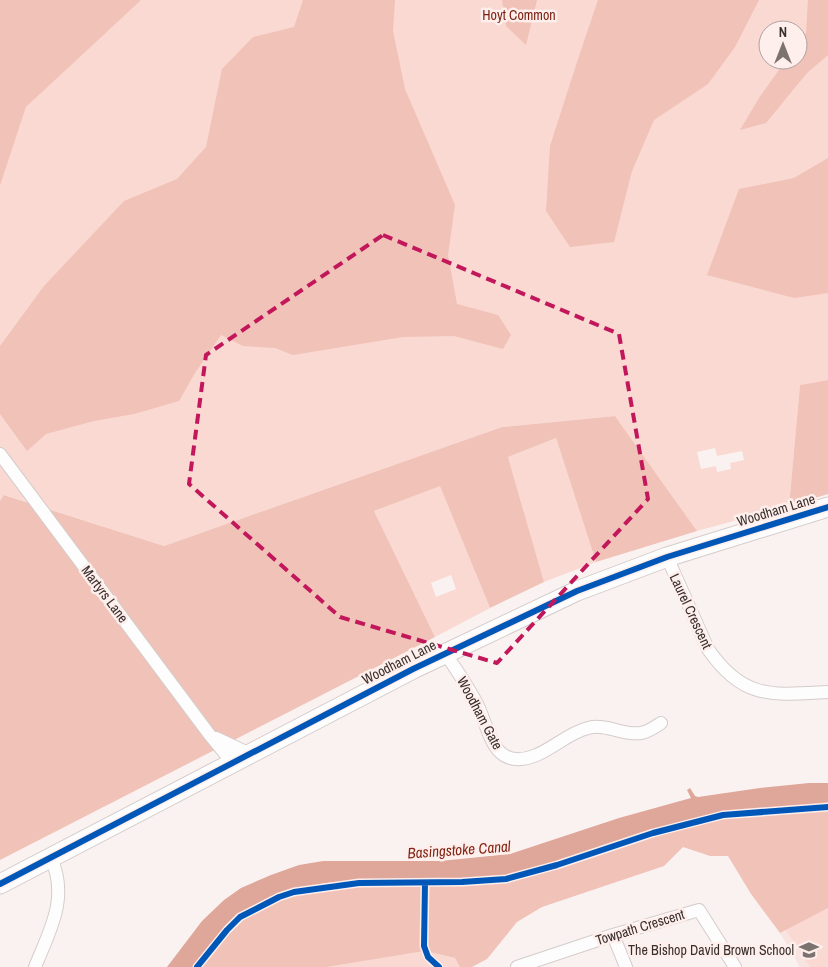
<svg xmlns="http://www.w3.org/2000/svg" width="828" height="967" font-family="'Archivo Narrow',sans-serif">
	<rect width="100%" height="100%" fill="#faf2f0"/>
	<path fill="#f7e4e0" d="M 828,908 L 828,967 L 800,967 L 780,933 Z"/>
	<path fill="#f9d9d2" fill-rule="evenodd" d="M 139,0 L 828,0 L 828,380 L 800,385 L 789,506 L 697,531 L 615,416 L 502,427 L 164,546 L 5,495 L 0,501 L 0,186 L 26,107 ZM 768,30 L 798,30 L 798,60 L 768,60 ZM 715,448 L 717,456 L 742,451 L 744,460 L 730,463 L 731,469 L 717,472 L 716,466 L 701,469 L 697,452 Z
		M 556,438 L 596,562 L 544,582 L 508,457 Z
		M 440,485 L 490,608 L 435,637 L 374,511 ZM 451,575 L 456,589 L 436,597 L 431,583 Z
		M 828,908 L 828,967 L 810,967 L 785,929 Z
		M 425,951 L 455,958 L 460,967 L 327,967 Z"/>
	<path fill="#f1c2b7" d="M 0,0 L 141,0 L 26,107 L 0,186 Z
		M 303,0 L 395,0 L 393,31 L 405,89 L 455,205 L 448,255 L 457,304 L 498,315 L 511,335 L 503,349 L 454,336 L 403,337 L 293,355 L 275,348 L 243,346 L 221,335 L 195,373 L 179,401 L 134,414 L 94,421 L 46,434 L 27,451 L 0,414 L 0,346 L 44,286 L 124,201 L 177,179 L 206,147 L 222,69 L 253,37 L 294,27 Z
		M 502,0 L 537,0 L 526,45 L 506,26 Z
		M 598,0 L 759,0 L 735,47 L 708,84 L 654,120 L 632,171 L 614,242 L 570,247 L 546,211 L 550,146 L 578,59 Z
		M 808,0 L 828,0 L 828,55 L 807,73 L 766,123 L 740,130 L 759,98 L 786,60 L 798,60 L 798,44 L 806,33 Z
		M 828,158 L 828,293 L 794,298 L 707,275 L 739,189 L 794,178 Z
		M 828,380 L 828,494 L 789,506 L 800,385 Z
		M 615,416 L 697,531 L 596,562 L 556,438 L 508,457 L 544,582 L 490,608 L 440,486 L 374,511 L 435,637 L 0,860 L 0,501 L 4,495 L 164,546 L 502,427 Z
		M 828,809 L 828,908 L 780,933 L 751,894 L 728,856 L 710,856 L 683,847 L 664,866 L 542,907 L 517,922 L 487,959 L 472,967 L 460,967 L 455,958 L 425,951 L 327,967 L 199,967 C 225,933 240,913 282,898 C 354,873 433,890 508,880 C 523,878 537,873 552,868 C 585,858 619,845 652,835 C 711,817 767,812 828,809 Z"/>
	<path fill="#dfa69a" d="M 809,783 L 828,783 L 828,805 L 722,813 L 652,831 L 521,874 C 429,891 319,858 239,916 C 220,930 207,950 193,967 L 167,967 L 202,921 L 224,900 L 241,888 L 271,875 L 299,865 L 323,861 L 440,861 L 510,854 L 619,818 L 691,798 L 687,790 L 690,788 L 695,796 L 698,797 L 760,788 Z"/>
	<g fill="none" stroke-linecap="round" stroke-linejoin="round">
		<defs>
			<path id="street" d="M 0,454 L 209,734 L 232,762
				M 667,557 L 708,649 C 743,700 772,695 828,692
				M 445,653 C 456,669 467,685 476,702 C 484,716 489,743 501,753 C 510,761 523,760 534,756 C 553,749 568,733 588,728 C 607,723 623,736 641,733 C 648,732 655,727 661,723
				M 216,738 L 248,753
				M 613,935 L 626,967
				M 35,967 C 50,930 69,898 51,858
				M 517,967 L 613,935 L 699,910 L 735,967"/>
			<path id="primary" d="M 0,884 L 413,669 L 577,591 L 667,557 L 828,507"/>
		</defs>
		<use href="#street" stroke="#d4ccca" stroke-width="14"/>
		<use href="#primary" stroke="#d4ccca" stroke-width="21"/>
		<use href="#street" stroke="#fefdfd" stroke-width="12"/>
		<use href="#primary" stroke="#fefdfd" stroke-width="19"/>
		<defs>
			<path id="cycleway" d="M 425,883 L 424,946 L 428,957 L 439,967
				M 0,884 L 413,669 L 577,591 L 667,557 L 828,507
				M 197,967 L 227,930 L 240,917 L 279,897 L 294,892 L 359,883 L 462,882 L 506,879 L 557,865 L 653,833 L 723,815 L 828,807"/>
		</defs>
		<use href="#cycleway" stroke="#feefec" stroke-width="9"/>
		<use href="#cycleway" stroke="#0057b8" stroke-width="6"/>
	</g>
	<path fill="none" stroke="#c2185b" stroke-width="4" stroke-dasharray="10 6" stroke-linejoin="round" d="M 383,235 L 619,334 L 648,499 L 497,663 L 340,617 L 189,484 L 206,355 Z"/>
	<defs>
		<symbol id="school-bare" viewBox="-9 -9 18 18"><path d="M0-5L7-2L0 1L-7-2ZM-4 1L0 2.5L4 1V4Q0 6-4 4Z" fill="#7c7371" stroke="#feefec" stroke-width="2.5" paint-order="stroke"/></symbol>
	</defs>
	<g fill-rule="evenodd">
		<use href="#school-bare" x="795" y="936" width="28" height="28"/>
	</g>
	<g text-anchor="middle" stroke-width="5" stroke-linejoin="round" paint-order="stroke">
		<g font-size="14" fill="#791c0b" stroke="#feefec">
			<text x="519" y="20">Hoyt Common</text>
		</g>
		<g font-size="14" fill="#382f2d" stroke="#feefec">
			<text transform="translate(776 510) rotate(-17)" y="5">Woodham Lane</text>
			<text transform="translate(105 594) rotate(53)" y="5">Martyrs Lane</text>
			<text transform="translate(691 611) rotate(65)" y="5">Laurel Crescent</text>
			<text transform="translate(399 662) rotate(-27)" y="5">Woodham Lane</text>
			<text transform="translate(480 713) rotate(62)" y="5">Woodham Gate</text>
			<text transform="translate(640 927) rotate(-17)" y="5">Towpath Crescent</text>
		</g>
		<g font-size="14" fill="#382f2d" stroke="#feefec" text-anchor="end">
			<text x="794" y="955">The Bishop David Brown School</text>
		</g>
		<g font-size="15" font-style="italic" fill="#832615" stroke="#feefec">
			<text transform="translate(459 850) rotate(-4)" y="5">Basingstoke Canal</text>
		</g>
	</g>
	<g transform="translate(783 45)"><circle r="24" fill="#feefec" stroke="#afa2a0"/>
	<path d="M0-4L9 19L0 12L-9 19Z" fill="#7c7371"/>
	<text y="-8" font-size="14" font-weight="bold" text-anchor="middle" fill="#382f2d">N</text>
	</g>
</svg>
